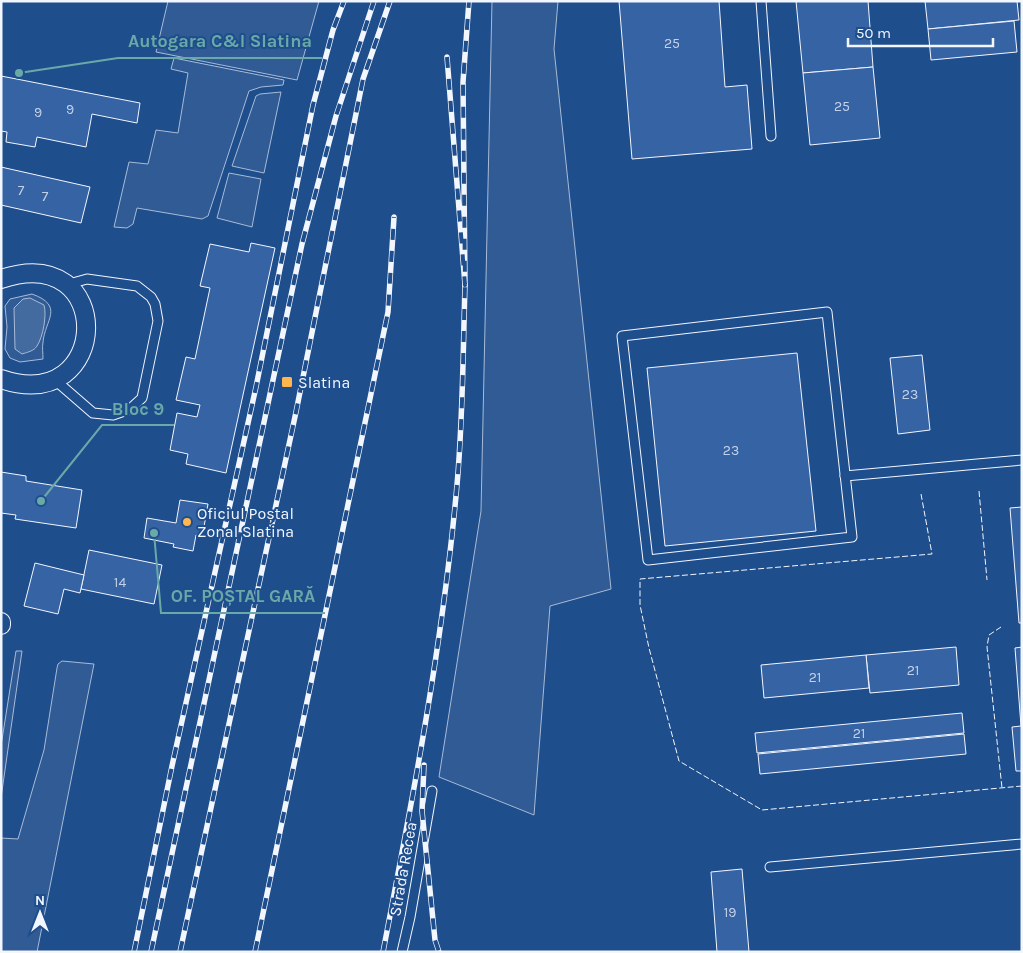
<svg xmlns="http://www.w3.org/2000/svg" width="1023" height="953" viewBox="0 0 1023 953" font-family="Karla,sans-serif">
<rect width="100%" height="100%" fill="#1f4e8c"/>
<!-- green -->
<g fill="#305b95" stroke="#a8bbd7">
<polygon points="168,1 319,1 297,80 156,52"/>
<polygon points="492,1 558,1 554,49 611,589 550,606 534,815 439,777 481,511"/>
<polygon points="174,58 284,80 283,85 261,87 249,91 208,216 202,219 137,208 133,224 127,228 114,227 129,162 148,164 156,130 178,133 188,73 171,69"/>
<polygon points="281,92 264,173 232,166 256,96 260,94"/>
<polygon points="229,173 261,179 252,227 217,218"/>
<path d="M 32,294 C 65,306 45,320 43,342 C 42,348 43,353 43,359 L 20,362 L 10,358 L 5,349 L 7,327 L 5,306 L 10,299 Z"/>
<polygon points="16,651 22,651 1,798 1,746"/>
<polygon points="62,661 94,664 37,952 1,952 1,838 18,839 44,750 57,668 58,664"/>
</g>
<!-- water -->
<path fill="#446ba0" stroke="#a8bbd7" d="M 30,298 L 44,305 C 47,315 43,337 37,346 C 34,351 28,352 22,354 L 15,349 L 14,308 L 23,299 Z"/>
<!-- building -->
<g fill="#3563a3" stroke="#f2f6ff">
<polygon points="619,1 719,1 725,87 747,85 752,149 632,159"/>
<polygon points="796,1 868,1 873,67 803,73"/>
<polygon points="925,1 1017,1 1019,20 928,29"/>
<polygon points="1014,21 1017,52 931,60 928,29"/>
<polygon points="873,67 880,138 810,145 803,73"/>
<polygon points="1,76 140,103 137,123 92,114 86,147 37,137 35,147 6,142 7,132 1,131"/>
<polygon points="1,167 90,187 81,223 1,205"/>
<polygon points="251,243 275,248 226,473 186,464 188,454 170,450 177,413 197,417 200,405 176,400 186,357 195,359 210,288 200,286 210,244 249,252"/>
<polygon points="797,353 816,531 665,546 647,368"/>
<polygon points="922,355 930,430 898,434 890,358"/>
<polygon points="1,472 26,476 26,481 82,490 76,528 15,519 16,515 1,513"/>
<polygon points="180,500 208,504 202,538 196,535 193,551 173,547 174,544 144,538 147,518 176,523"/>
<polygon points="1022,507 1022,623 1019,623 1010,508"/>
<polygon points="89,550 162,565 154,604 81,589"/>
<polygon points="35,563 84,575 80,593 64,589 58,614 24,606"/>
<polygon points="956,647 959,685 870,693 866,655"/>
<polygon points="1022,647 1022,771 1016,771 1012,727 1021,726 1015,648"/>
<polygon points="866,655 869,688 764,698 761,665"/>
<polygon points="962,713 964,733 757,753 755,733"/>
<polygon points="964,734 966,754 760,774 758,754"/>
<polygon points="742,869 749,952 717,952 711,872"/>
</g>
<g fill="none" stroke-linecap="round" stroke-linejoin="round">
<defs>
<g id="service">
<polyline points="761,1 771,136"/>
<polygon points="827,312 852,537 648,560 622,336"/>
<polyline points="55,380 93,413 113,415 130,409 142,398 158,321 155,304 151,297 137,286 87,279 69,284"/>
<polyline points="845,476 1022,460"/>
<polyline points="770,867 1022,844"/>
<polyline points="402,952 410,917 432,791"/>
</g>
<g id="minor">
<path d="M 1,279 C 117,240 112,417 1,379"/>
<polyline points="1,622 1,625"/>
</g>
</defs>
<!-- service casing -->
<use href="#service" stroke="#f2f6ff" stroke-width="11"/>
<!-- minor casing -->
<use href="#minor" stroke="#f2f6ff" stroke-width="20"/>
<!-- service -->
<use href="#service" stroke="#1f4e8c" stroke-width="9"/>
<!-- minor -->
<use href="#minor" stroke="#1f4e8c" stroke-width="18"/>
<defs>
<g id="rail">
<polyline points="447,57 465,285 463,82 469,1"/>
<polyline points="424,765 422,811 435,940 439,952"/>
<polyline points="134,952 172,766 256,387 313,105 333,30 344,1"/>
<polyline points="151,952 302,244 336,116 374,1"/>
<polyline points="180,952 296,412 363,79 390,1"/>
<polyline points="255,952 388,312 394,217"/>
<path d="M 383,952 C 413,797 443,642 457,485 C 463,419 463,351 465,285"/>
</g>
</defs>
<!-- rail casing -->
<use href="#rail" stroke="#f2f6ff" stroke-width="5.5"/>
<!-- rail -->
<use href="#rail" stroke="#1f4e8c" stroke-width="4" stroke-dasharray="11" stroke-linecap="butt"/>
<!-- fence -->
<g stroke="#f2f6ff" stroke-width="1" stroke-dasharray="6 2.5" stroke-linecap="butt">
<polyline points="979,491 987,580"/>
<polyline points="921,494 932,554 640,579 640,605 649,648 679,761 762,810 1022,786"/>
<polyline points="1001,627 989,635 987,647 1002,788"/>
</g>
</g>
<!-- markers -->
<g fill="#ffb74d" stroke="#1f4e8c" stroke-width="2">
<rect x="281" y="376" width="12" height="12" rx="2.5"/>
<circle cx="187" cy="522" r="5"/>
</g>
<g text-anchor="middle" dominant-baseline="central" stroke-width="4" stroke-linejoin="round" paint-order="stroke">
<!-- number labels -->
<g font-size="14" fill="#c3d1e8">
<text x="672" y="43">25</text>
<text x="842" y="106">25</text>
<text x="70" y="109">9</text>
<text x="38" y="112">9</text>
<text x="21" y="190">7</text>
<text x="45" y="196">7</text>
<text x="910" y="394">23</text>
<text x="731" y="450">23</text>
<text x="120" y="582">14</text>
<text x="913" y="670">21</text>
<text x="815" y="677">21</text>
<text x="859" y="733">21</text>
<text x="730" y="912">19</text>
</g>
<!-- poi labels -->
<g font-size="16" fill="#f2f6ff" stroke="#1f4e8c" text-anchor="start">
<text x="298" y="382">Slatina</text>
<text x="197" y="513">Oficiul Poștal<tspan x="197" dy="18">Zonal Slatina</tspan></text>
</g>
<!-- street labels -->
<g font-size="16" fill="#f2f6ff" stroke="#1f4e8c">
<text transform="translate(403 869) rotate(-80)">Strada Recea</text>
</g>
</g>
<!-- callouts -->
<path fill="none" stroke="#6aa9a8" stroke-width="2" d="M19 73L118 58H322M41 501L102 425H174M154 533L161 613H325"/>
<g fill="#6aa9a8" stroke="#1f4e8c" stroke-width="2">
<circle cx="19" cy="73" r="5"/>
<circle cx="41" cy="501" r="5"/>
<circle cx="154" cy="533" r="5"/>
</g>
<g font-size="18" text-anchor="middle" font-weight="bold" fill="#6aa9a8" stroke="#1f4e8c" stroke-width="4" stroke-linejoin="round" paint-order="stroke">
<text x="220" y="47">Autogara C&amp;I Slatina</text>
<text x="138" y="415">Bloc 9</text>
<text x="243" y="602">OF. POȘTAL GARĂ</text>
</g>
<!-- border -->
<rect width="1023" height="953" fill="none" stroke="#f2f6ff" stroke-width="5"/>
<!-- north arrow -->
<g transform="translate(40 913)" stroke="#1f4e8c" stroke-width="4" paint-order="stroke">
<path d="M0-4L9 19L0 12L-9 19Z" fill="#f2f6ff"/>
<text y="-8" font-size="14" font-weight="bold" text-anchor="middle" fill="#f2f6ff">N</text>
</g>
<!-- scale -->
<path d="M848 38v8h145v-8" fill="none" stroke="#f2f6ff" stroke-width="2.5"/>
<text x="856" y="38" font-size="15" fill="#f2f6ff" stroke="#1f4e8c" stroke-width="4" paint-order="stroke">50 m</text>
</svg>
